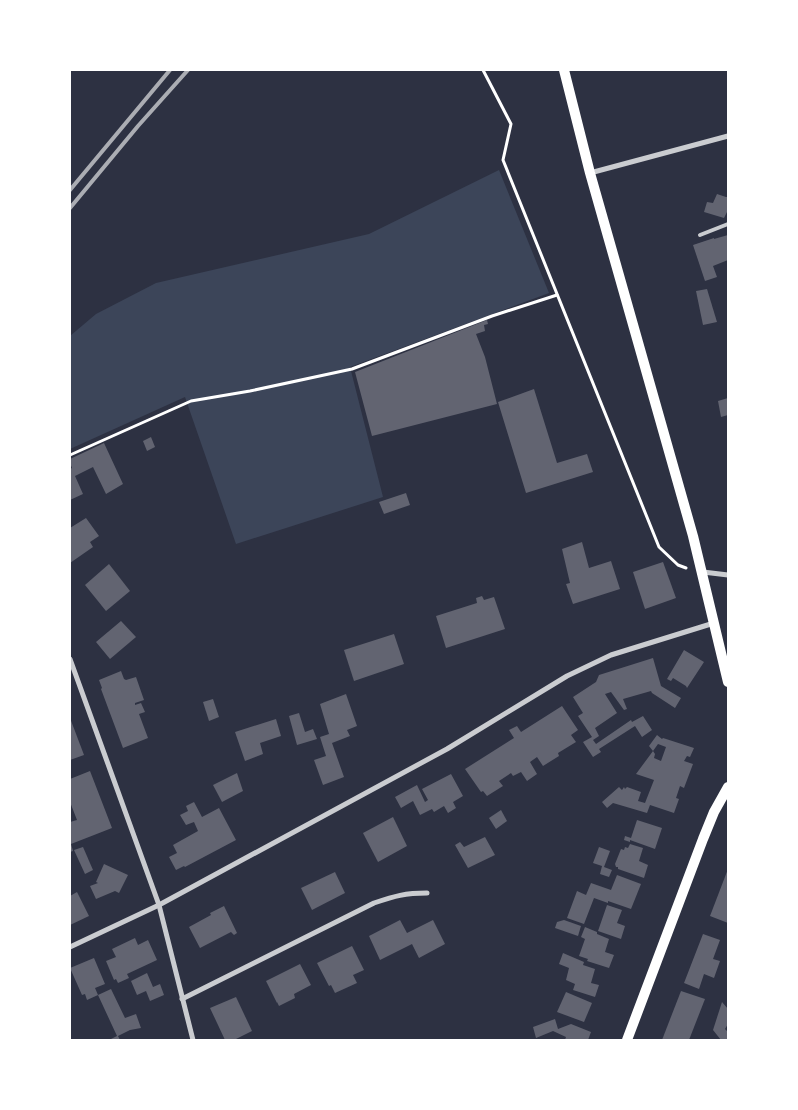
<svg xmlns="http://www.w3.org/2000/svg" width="798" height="1110" viewBox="0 0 798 1110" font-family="'Archivo Narrow',sans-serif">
<rect width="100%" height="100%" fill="#2d3142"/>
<!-- green -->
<polygon fill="#3c4559" points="499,170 549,293 350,367 383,497 236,544 185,397 70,449 70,336 96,314 156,283 369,234"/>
<!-- building -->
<g fill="#626471" fill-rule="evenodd">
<polygon points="717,194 726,197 728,197 728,210 724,218 704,212 707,202 713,203"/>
<polygon points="728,235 728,260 713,266 717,277 705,281 693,245 714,238 714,239"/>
<polygon points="707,289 717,322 703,325 696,291"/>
<polygon points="487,320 488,324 484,325 485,331 476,334 485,357 497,404 372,436 355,372"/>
<polygon points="534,389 557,463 587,454 593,472 526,493 498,402"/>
<polygon points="728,398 728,415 721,417 718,401"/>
<polygon points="151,437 155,447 147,451 143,441"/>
<polygon points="104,443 123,484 106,494 93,467 75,476 83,494 70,500 70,469 72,468 70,463 70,459"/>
<polygon points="406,493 410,505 384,514 379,502"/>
<polygon points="86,518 99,536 90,542 93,547 70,563 70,528"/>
<polygon points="582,542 589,568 611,561 620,589 573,604 566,584 570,583 562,549"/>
<polygon points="663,562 676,598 645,609 633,572"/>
<polygon points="109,564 130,591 106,611 85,585"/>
<polygon points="482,596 484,600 494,597 505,629 446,648 436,616 477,603 476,598"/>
<polygon points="121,621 136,637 110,659 96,642"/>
<polygon points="394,634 404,664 354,681 344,650"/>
<polygon points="684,650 704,662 687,688 686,686 673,678 671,681 667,679"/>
<polygon points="653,658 661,686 681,698 675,708 652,693 651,691 623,699 627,709 624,710 611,692 605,694 617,713 595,728 599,736 593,740 596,744 631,720 632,722 643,716 652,730 642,737 635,726 599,749 601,752 593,757 583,742 592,737 578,716 583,713 573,697 596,682 599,675"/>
<polygon points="121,671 124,679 126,680 136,677 144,700 135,703 135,705 141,703 145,712 139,714 148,738 123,748 101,689 102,688 99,680"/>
<polygon points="346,694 357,726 347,730 350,736 332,743 344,777 323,785 314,760 326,756 320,737 329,734 320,704"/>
<polygon points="213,699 219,717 209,721 203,702"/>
<polygon points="562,706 578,730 571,735 576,742 558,753 559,756 543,766 537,757 530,762 537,774 527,781 521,772 513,776 511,773 499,781 503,786 487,796 483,791 481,792 465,769 514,738 509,730 517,726 521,732"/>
<polygon points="299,713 305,732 313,729 317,739 297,745 289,716"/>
<polygon points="70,718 84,755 70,760"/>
<polygon points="276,719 281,736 260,743 263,754 245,761 235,732"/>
<path d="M 657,735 L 662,739 L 663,738 L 694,748 L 690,757 L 687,756 L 684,761 L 693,764 L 684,788 L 680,786 L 676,798 L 679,799 L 674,813 L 650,805 L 647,813 L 613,803 L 607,808 L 602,802 L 619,787 L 622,790 L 624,787 L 625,789 L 627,787 L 641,792 L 638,801 L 645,803 L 654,780 L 636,774 L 653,751 L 649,746 ZM 658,744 L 666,747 L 661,761 L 654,758 L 655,754 L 653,751 Z"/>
<polygon points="90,771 112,828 71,844 73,851 70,852 70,822 77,820 70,802 70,779"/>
<polygon points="237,773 243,791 222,802 213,785"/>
<polygon points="451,774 463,796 453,802 456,808 448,813 444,806 434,812 432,809 420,815 413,801 401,808 395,797 417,785 425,802 428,800 422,789"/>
<polygon points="194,802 202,817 219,808 236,840 185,867 184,866 176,870 169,857 177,853 173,845 198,831 194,822 186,825 180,815 188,811 186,806"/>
<polygon points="501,810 507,821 496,829 489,818"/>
<polygon points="393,817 407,846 378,862 363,833"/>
<polygon points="637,820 662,828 655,849 630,840 630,842 624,840 625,836 631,838"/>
<polygon points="485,837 495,855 468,868 455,845 460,842 464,847"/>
<polygon points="630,844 643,848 639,861 648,865 644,878 618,869 618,867 616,867 615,864 621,849 624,850 625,847 628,848"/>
<polygon points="83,847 93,870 85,874 74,850"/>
<polygon points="599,847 610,851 604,867 612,870 609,877 600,874 602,866 593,863"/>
<polygon points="104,864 128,875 119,893 115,891 96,899 90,886 98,883 96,882"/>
<polygon points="728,869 728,923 710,916"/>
<polygon points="335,872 345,893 312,910 301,888"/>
<polygon points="617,875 641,884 631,909 608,901 608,903 594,898 584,924 567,918 577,891 586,895 591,883 611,890"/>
<polygon points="77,892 89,916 70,925 70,896"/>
<polygon points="607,905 622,910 617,923 625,926 621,939 598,931"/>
<polygon points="224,906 237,933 234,935 231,932 200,948 189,927 211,915 210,913"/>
<polygon points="400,920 407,933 433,920 445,944 419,958 412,944 380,960 369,936"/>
<polygon points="564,920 581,926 578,936 555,928 557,922"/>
<polygon points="585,927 597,932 597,934 609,939 605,952 614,955 609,968 587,961 588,959 579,956 585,939 581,937"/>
<polygon points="703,934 720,940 713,959 720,961 714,978 704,974 699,989 684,983"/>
<polygon points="135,938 138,945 148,940 157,960 127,974 129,978 118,983 116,979 114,980 106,961 116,957 112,949"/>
<polygon points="352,946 364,970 353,975 357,983 335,993 331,985 329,986 317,963"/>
<polygon points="563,953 584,962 583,965 595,969 591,983 599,985 595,997 573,990 575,984 566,980 569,968 559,964"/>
<polygon points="94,958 105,984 95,988 98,995 87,1000 85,994 82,995 70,968"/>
<polygon points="300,964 311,985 294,994 295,998 279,1006 277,1002 277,1003 266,981"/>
<polygon points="147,973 153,987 160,984 164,995 150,1001 146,991 137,995 131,981"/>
<polygon points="111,989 125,1018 136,1014 141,1028 130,1030 118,1036 120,1040 109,1040 117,1036 98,995"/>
<polygon points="681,991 705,999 689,1040 662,1040"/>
<polygon points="566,992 592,1003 584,1022 557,1012"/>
<polygon points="236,997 252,1031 234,1040 225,1040 210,1008"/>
<polygon points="722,1002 728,1009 728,1024 725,1029 728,1032 728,1040 721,1040 713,1030"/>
<polygon points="555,1019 558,1029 571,1024 591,1032 588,1040 565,1040 566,1037 553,1031 536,1038 533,1027"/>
</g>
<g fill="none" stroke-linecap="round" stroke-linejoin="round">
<!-- path -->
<g stroke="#fff" stroke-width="3">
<polyline points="483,70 511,124 503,160 659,547 678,565 686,568"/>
<polyline points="70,455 191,401 250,391 352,369 492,316 557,295"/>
</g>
<!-- service -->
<polyline stroke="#caccd0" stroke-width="4" points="700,235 728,224"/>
<!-- minor -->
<g stroke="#caccd0" stroke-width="5">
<polyline points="590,173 728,136"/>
<polyline points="703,572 728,575"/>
<polyline points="70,659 159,905 193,1040"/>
<polyline points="70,947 159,905 447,749 567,676 611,655 714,623"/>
<path d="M 182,999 L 374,903 C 395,896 405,893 427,893"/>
</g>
<!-- secondary -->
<g stroke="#fff" stroke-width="10">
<polyline points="564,70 590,173 693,536 728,682"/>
<polyline points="627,1040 703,839 714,812 728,787"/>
</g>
<!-- rail -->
<g stroke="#abadb3" stroke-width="4">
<polyline points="70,190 170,70"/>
<polyline points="70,208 138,126 188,70"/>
</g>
</g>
<!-- border -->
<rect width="798" height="1110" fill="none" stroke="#ffffff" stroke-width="142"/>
</svg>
